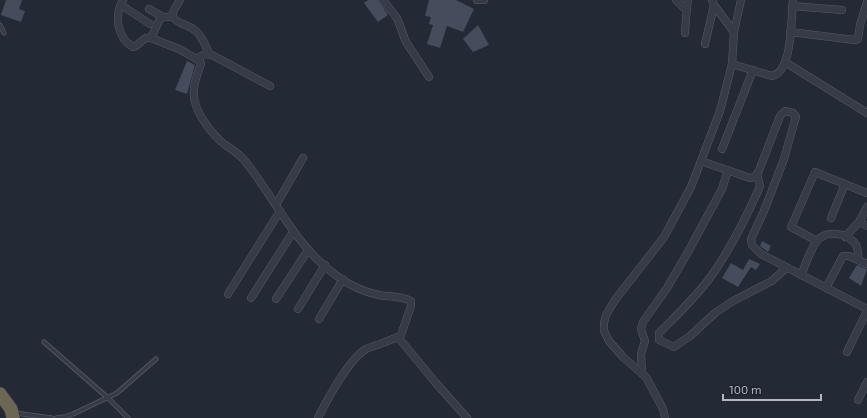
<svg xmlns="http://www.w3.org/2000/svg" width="867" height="418" viewBox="0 0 867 418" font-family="'Exo 2',sans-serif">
<rect width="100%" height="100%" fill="#242936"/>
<!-- building -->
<g fill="#454c5b">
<polygon points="6,0 22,0 19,9 25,11 21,22 1,15"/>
<polygon points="368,0 378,0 388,15 378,22 364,3"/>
<polygon points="429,0 456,0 474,9 463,32 447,26 440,48 427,44 433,25 429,24 431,17 425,16"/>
<polygon points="478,25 489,45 473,52 463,39"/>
<polygon points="187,61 195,65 187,94 175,90"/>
<polygon points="762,241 771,246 768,252 760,246"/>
<polygon points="749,259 760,264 756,270 751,267 738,287 722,278 731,263 743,270"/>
<polygon points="857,265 867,269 861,286 849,278"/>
</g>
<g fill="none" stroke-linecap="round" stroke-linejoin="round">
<defs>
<g id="lane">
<polyline points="0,25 4,33"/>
<polyline points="44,342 108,398 128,418"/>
<polyline points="15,413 52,418"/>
<polyline points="56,418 64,417 73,414 117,393 156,359"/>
</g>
<g id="street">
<path d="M 123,0 C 114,15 117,38 133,47 C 141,45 142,36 151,38 L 179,49 L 200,61 L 201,64 C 197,75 191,90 195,102 C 198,116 213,135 224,144 C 231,149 240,154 245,161 C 276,200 296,247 337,276 C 349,285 364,292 379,295 C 389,297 402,296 411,301 L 411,306 L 401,335 C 394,340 375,345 366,349 C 349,359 327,400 318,418"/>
<path d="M 180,0 C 178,4 171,12 173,17 C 176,23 187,25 192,28 C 201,34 205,44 209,54"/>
<polyline points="383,0 397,18 406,42 429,77"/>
<polyline points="477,0 484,0"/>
<polyline points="676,0 684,8 687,7 688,0"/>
<polyline points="712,0 714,5 734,32"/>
<path d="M 741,0 L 734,32 L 732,64 L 772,76 C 793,72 791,17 793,0"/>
<polyline points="121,5 150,24"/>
<polyline points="792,6 842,10"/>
<polyline points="149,9 163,17"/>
<polyline points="790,32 855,40 858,39 860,25 867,2"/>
<polyline points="685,33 687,5"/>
<polyline points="151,38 159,21 163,17 173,17"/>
<polyline points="705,44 714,5"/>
<polyline points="197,58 205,54 212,55 270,86"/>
<polyline points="785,62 867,113"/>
<polyline points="722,149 753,70"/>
<path d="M 701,161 L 750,178 C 756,177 758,173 760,168 L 780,116 L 785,111 L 793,113 L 796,117 L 795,120 L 784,159 L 764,211 L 751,239 L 752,245 L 761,254 L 867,309"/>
<path d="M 757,174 L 760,186 L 758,191 C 744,222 729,252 709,279 C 694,299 676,316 659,333 L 659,340 L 674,347 L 690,336 L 715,313 L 733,301 L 772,281 L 786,268"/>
<polyline points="276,205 303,158"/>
<polyline points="831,218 845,184"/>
<polyline points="859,222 867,226"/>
<polyline points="845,237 859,222 867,207"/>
<polyline points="817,241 791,227 815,172 867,193"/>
<path d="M 801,275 C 806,264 810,250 817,241 C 827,229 848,233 856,245 C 858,250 859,255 858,260"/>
<polyline points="826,288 843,256 849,256 867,264"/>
<polyline points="228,294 280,211"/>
<polyline points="251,298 293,232"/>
<polyline points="276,299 308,250"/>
<polyline points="298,309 325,265"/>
<polyline points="319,319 343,279"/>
<polyline points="398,337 435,382 467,418"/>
<polyline points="847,352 867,311"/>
<polyline points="642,372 641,354 645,341 641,329 643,322 667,288 688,252 722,189 728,170"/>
<polyline points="858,400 867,382"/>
<polyline points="665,418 663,409 646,377 623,357 609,341 604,331 604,323 606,315 615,300 664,237 691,187 720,111 732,64"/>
</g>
<polyline id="highway" points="0,394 11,409 13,418"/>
</defs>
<!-- lane casing -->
<use href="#lane" stroke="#555965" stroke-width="5"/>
<!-- street casing -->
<use href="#street" stroke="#555965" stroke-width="8"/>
<!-- highway casing -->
<use href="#highway" stroke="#424652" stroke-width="14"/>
<!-- lane -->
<use href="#lane" stroke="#373b47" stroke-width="3.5"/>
<!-- street -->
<use href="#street" stroke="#373b47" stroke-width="7"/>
<!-- highway -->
<use href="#highway" stroke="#6c6655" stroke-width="13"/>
</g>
<!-- scale -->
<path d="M723 394v6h98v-6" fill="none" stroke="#b2b6c3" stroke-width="2"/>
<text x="729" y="394" font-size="12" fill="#b2b6c3" stroke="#1c212c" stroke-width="3" paint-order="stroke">100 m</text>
</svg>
